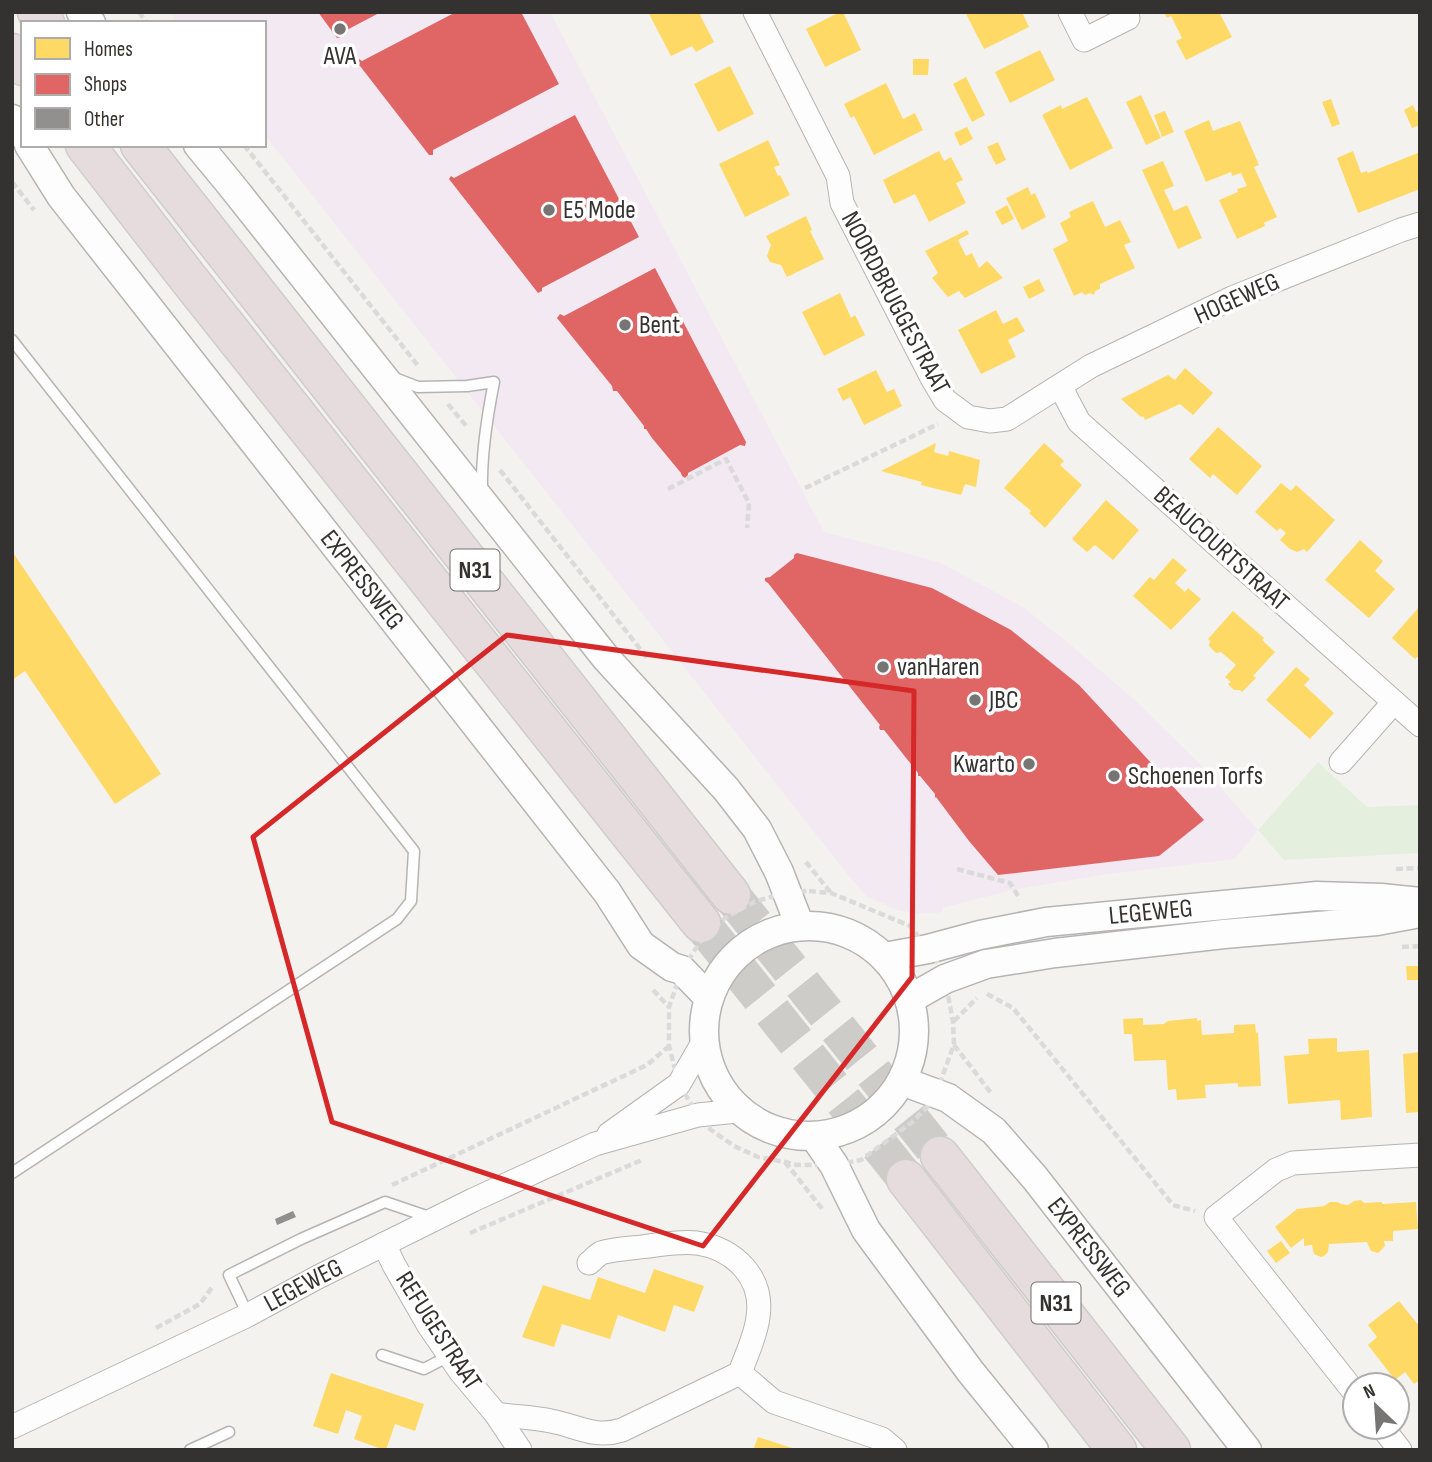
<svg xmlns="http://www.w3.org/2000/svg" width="1432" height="1462" viewBox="0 0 1432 1462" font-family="'Sofia Sans Condensed',sans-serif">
<rect width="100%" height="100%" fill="#f4f2ef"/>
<!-- commercial -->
<polygon fill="#f3e9f2" points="169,12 550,12 824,532 939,562 1023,607 1072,646 1136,701 1197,761 1258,830 1235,859 1101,875 1012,890 942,908 942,912 935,913 915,914 897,910 866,896 848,875 264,134 264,23 177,23"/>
<!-- green -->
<polygon fill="#e4efde" points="1318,762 1367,807 1420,805 1420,853 1284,860 1258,830"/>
<!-- homes -->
<g fill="#ffd966">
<polygon points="648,12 704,12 700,15 714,42 696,52 692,46 671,56"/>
<polygon points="840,12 843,12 861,50 825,67 806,29"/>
<polygon points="965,12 1022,12 1029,27 984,49"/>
<polygon points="1164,12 1219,12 1232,37 1186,60 1176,41 1182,38 1171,16 1167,18"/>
<polygon points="1040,50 1055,80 1010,103 995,72"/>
<polygon points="913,59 929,59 928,75 913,75"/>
<polygon points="730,66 754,114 718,132 694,84"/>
<polygon points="966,77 985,115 972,122 953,84"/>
<polygon points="886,83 903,119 915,113 923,130 874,155 854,116 851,118 844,104"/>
<polygon points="1141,95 1161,138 1146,145 1126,102"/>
<polygon points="1087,97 1113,148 1070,170 1042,115 1061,105 1062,109"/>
<polygon points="1331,99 1340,124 1332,127 1322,102"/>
<polygon points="1413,105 1416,112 1419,111 1420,114 1420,125 1412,128 1404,110"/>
<polygon points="1165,111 1174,132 1162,137 1154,115"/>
<polygon points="1209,120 1213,131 1240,121 1259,165 1254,167 1277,217 1264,223 1265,226 1237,239 1219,200 1238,192 1237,189 1247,186 1241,173 1232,176 1231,172 1206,182 1184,131"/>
<polygon points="967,127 973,139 960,146 954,133"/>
<polygon points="768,140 780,165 774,167 778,176 780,175 790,195 745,217 719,164"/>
<polygon points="998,142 1006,160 996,165 987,147"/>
<polygon points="939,151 944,161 951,157 963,180 956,183 966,203 929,222 915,194 894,204 883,180"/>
<polygon points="1353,151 1361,173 1367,171 1368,173 1420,152 1420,189 1358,213 1337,158"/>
<polygon points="1163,161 1174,186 1164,190 1174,211 1187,205 1202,238 1178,249 1142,170"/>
<polygon points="1028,187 1031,195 1035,193 1046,217 1022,230 1006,198"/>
<polygon points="1093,201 1105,227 1120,220 1131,242 1124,245 1135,268 1100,284 1100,289 1095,291 1094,295 1090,293 1085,295 1082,292 1074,296 1053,249 1068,241 1060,223 1071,217 1069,212"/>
<polygon points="1007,205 1014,219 1002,225 995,212"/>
<polygon points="806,216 812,230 810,231 824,259 787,277 781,265 770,262 767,256 771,245 766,236"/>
<polygon points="967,230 969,234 958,240 966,256 972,253 979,268 987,261 1003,278 965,298 959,291 948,297 932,278 938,273 925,251"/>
<polygon points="1039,279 1045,291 1029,299 1023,287"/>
<polygon points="840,293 851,318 855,315 865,335 824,356 802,312"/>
<polygon points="996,310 1003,324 1017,317 1025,331 1008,340 1016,357 981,374 958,330"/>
<polygon points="1185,368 1213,393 1193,415 1180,404 1145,420 1143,416 1141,417 1121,399 1168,375 1175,380"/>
<polygon points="876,370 887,392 894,389 902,406 864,425 850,397 843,401 837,389"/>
<polygon points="1218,427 1262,466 1237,495 1213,474 1210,478 1189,459"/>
<polygon points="936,443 934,452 948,456 949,451 980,460 976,487 965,484 961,495 921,485 922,482 881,471"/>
<polygon points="1044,443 1064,461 1060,465 1082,485 1045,528 1029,513 1031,511 1004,488"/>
<polygon points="1281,483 1291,491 1296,485 1335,520 1307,552 1304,549 1297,552 1290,549 1280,540 1286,533 1280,528 1277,531 1255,512"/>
<polygon points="1106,500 1139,530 1113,560 1095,545 1087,552 1072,539"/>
<polygon points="1360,540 1383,561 1375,571 1395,589 1369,618 1325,580"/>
<polygon points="12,551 161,774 115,804 25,671 12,680"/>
<polygon points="1173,558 1187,570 1175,583 1185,592 1188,588 1201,599 1171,630 1133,596 1150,577 1154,580"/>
<polygon points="1420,606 1420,659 1417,657 1415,659 1392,638"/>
<polygon points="1233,611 1264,638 1262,640 1275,652 1253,676 1256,678 1242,692 1240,690 1234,690 1228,684 1231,682 1225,677 1236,665 1221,652 1216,653 1209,646 1210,641 1208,639"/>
<polygon points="1296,667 1310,679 1304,685 1334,713 1310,739 1266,700"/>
<polygon points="1406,966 1420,966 1420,980 1407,980"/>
<polygon points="1143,1018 1143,1025 1164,1024 1168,1021 1197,1018 1197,1021 1201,1020 1202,1035 1234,1033 1234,1025 1255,1024 1256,1033 1258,1032 1261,1086 1238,1087 1238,1083 1205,1085 1206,1098 1177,1100 1176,1089 1168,1090 1166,1060 1134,1061 1132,1034 1124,1034 1123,1019"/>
<polygon points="1337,1038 1337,1052 1369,1050 1372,1117 1341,1120 1340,1100 1288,1104 1284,1056 1309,1054 1308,1039"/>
<polygon points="1420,1052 1420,1112 1406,1113 1403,1054"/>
<polygon points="1361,1200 1364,1203 1382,1202 1382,1204 1416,1202 1418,1229 1393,1231 1393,1241 1384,1241 1385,1246 1378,1253 1371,1251 1367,1242 1329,1244 1328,1252 1324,1256 1321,1257 1314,1254 1312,1245 1304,1246 1304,1238 1291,1248 1275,1227 1297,1209 1324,1206 1330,1202 1338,1202 1341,1204 1348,1205 1354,1201"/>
<polygon points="1281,1241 1290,1253 1276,1263 1267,1251"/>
<polygon points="654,1269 704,1286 694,1312 674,1305 665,1332 618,1315 610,1339 562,1324 554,1347 522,1337 543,1285 590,1300 598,1277 645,1293"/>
<polygon points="1399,1301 1420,1327 1420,1380 1414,1384 1405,1372 1395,1380 1368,1345 1377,1337 1368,1325"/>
<polygon points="331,1373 424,1404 415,1431 395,1424 386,1450 384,1450 354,1439 362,1416 346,1410 338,1434 313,1426"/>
<polygon points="758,1437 795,1449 795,1450 753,1450"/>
</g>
<!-- shops -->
<g fill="#e06666">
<polygon points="318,12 381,12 341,33 341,37 337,38"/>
<polygon points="456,12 521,12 559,84 433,150 433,155 429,155 360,66 357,65 357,62 359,59 362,61"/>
<polygon points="575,115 639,237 542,288 542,291 538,293 449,179 451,176 454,178"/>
<polygon points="655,268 746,442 745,446 740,445 688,473 688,475 685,478 682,476 681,473 652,438 646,429 644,429 644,426 617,391 613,391 612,386 557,318 560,314 564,316"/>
<polygon points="797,553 932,588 1011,630 1079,685 1204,820 1159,856 998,875 969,841 936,797 935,798 935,794 920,776 918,776 918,773 884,730 880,730 879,727 880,725 768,583 765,581 765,578 770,577 794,558 794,555"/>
</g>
<!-- building -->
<polygon fill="#91908e" points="293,1211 296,1217 277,1225 275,1219"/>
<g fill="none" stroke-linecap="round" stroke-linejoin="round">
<!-- trunk-tunnel -->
<g stroke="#ceccc9" stroke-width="38" stroke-dasharray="38 19" stroke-linecap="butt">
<polyline points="731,895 940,1156"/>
<polyline points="701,923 906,1179"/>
</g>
<defs>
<g id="service">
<polyline points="12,340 414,851 411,901 397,919 12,1173"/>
<path d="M 392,377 L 418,387 L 467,386 L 494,382 C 487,417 481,455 482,491"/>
<polyline points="248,1315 229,1275 301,1239 385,1202 432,1218"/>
<polyline points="382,1355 424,1369 449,1356"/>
<polyline points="190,1450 229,1432"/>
</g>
<g id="minor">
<polyline points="755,12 838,176 842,203 932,378 945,400 968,417 990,421 1007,419 1091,366 1232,298 1401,230 1420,224"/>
<polyline points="1070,12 1084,40 1128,18"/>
<polyline points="1060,386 1079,422 1420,725"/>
<polyline points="1341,762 1394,702"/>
<polyline points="609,1134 679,1084 705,1039"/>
<polyline points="384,1244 394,1265 429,1326 460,1371 496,1414 520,1450"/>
<polyline points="740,1373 774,1402 882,1439 895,1450"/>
<polyline points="1355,1393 1216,1217 1276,1170 1293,1163 1420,1155"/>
<path d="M 496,1414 C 514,1417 533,1417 551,1421 C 578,1426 594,1439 622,1430 L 740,1373 C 746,1355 756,1336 758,1317 C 764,1278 735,1249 697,1243 C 681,1241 665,1244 649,1246 C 636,1248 613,1249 601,1253 C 597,1255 593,1260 589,1263"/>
<path id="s1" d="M 12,1427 L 248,1315 L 318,1277 L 473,1200 L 595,1144 L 698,1115 L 737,1111"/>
<polyline points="1382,1427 1400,1450"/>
</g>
<g id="tertiary">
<polyline points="81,12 91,23"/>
<polyline points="12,119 23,135"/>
<path id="s2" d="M 29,145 L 61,196 L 607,892 L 641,945 L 672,967 L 682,970 L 709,998"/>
<polyline points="198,145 231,185 606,658 726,789 757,829 779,872 800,926"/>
<circle cx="809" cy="1031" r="105"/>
<path id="s3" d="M 885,957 L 928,949 L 980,935 L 1046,922 L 1317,896 L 1381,898 L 1420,902"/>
<polyline points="910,999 945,979 986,964 1055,953 1224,934 1377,921 1420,913"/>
<path id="s4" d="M 902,1081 L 948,1098 L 994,1131 L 1035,1178 L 1247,1450"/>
<polyline points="814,1136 834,1165 866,1230 970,1371 1034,1450"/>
</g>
<g id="trunk">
<polyline points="37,12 45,23"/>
<polyline points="12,53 23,66"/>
<polyline points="85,145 188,278 701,923"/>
<polyline points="140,145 731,895"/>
<polyline points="940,1156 1171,1450"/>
<polyline points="906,1179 1117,1450"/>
</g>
</defs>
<!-- service casing -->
<use href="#service" stroke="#b6b4b2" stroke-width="13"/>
<!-- minor casing -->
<use href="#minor" stroke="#b6b4b2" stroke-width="25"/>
<!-- tertiary casing -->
<use href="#tertiary" stroke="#b6b4b2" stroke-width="31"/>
<!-- trunk casing -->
<use href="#trunk" stroke="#cecdcc" stroke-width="41"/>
<!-- path -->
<g stroke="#dadada" stroke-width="4.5" stroke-dasharray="7 3.5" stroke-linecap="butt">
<polyline points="139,12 147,23"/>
<polyline points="244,145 419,367"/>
<polyline points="12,182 34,210"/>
<polyline points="448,404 467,427"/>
<polyline points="500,470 648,659"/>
<polyline points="805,488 938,424"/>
<polyline points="668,489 726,459 749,503 747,528"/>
<polyline points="806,862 831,893"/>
<polyline points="957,869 1010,883 1020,899"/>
<polyline points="1396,869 1420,868"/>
<polygon points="809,891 831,893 910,926 936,960 945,979 953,1022 954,1044 936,1094 928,1106 911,1123 861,1160 834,1165 797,1165 785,1162 758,1157 734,1146 711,1130 698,1115 679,1084 669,1046 669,1007 682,970 700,942 725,918 754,902 787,892"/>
<polyline points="1402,947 1420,946"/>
<polyline points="653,990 669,1007"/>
<polyline points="987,994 1013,1008 1173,1205 1195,1211"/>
<polyline points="954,1021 977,998"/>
<polyline points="954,1045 991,1093"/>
<polyline points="785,1162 823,1210"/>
<polyline points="392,1185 647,1065 669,1046"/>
<polyline points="470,1233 642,1160"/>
<polyline points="156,1328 200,1304 213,1286"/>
</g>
<!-- service -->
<use href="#service" stroke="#fdfdfd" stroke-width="10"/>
<!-- minor -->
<use href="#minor" stroke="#fdfdfd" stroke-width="23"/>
<!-- tertiary -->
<use href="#tertiary" stroke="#fdfdfd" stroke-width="28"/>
<!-- trunk -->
<use href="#trunk" stroke="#e6dcde" stroke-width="38"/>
</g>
<!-- marked area -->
<path fill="none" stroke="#d62828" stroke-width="5" stroke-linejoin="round" d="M 507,635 L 914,691 L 912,977 L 703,1246 L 332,1122 L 253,837 Z"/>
<!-- markers -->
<g fill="#777573" stroke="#fff" stroke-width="2.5">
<circle cx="340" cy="29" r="7"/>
<circle cx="549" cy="210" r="7"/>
<circle cx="625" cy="325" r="7"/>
<circle cx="883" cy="667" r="7"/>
<circle cx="975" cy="700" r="7"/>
<circle cx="1029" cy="764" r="7"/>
<circle cx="1114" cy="776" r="7"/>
</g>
<g text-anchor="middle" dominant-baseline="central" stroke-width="7" stroke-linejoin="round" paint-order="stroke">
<!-- shield labels -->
<g fill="#fff" stroke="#71706e" stroke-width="2">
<rect x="450.5" y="549.5" width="49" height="41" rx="5"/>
<rect x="1031.5" y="1282.5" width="49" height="41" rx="5"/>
</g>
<g font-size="24" font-weight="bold" fill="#343230">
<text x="475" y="570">N31</text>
<text x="1056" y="1303">N31</text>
</g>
<!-- poi labels -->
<g font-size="26" fill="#343230" stroke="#fff" text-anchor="start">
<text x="340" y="56" text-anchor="middle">AVA</text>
<text x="563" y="210">E5 Mode</text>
<text x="639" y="325">Bent</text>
<text x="897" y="667">vanHaren</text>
<text x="989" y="700">JBC</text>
<text x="1015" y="764" text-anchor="end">Kwarto</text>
<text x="1128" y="776">Schoenen Torfs</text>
</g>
<!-- street labels -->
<g font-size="26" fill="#343230" stroke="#fff">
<text transform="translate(1237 299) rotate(-24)">HOGEWEG</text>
<text transform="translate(895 303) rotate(62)">NOORDBRUGGESTRAAT</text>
<text transform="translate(1221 549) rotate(42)">BEAUCOURTSTRAAT</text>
<text stroke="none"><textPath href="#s2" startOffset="548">EXPRESSWEG</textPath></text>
<text stroke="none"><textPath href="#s3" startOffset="270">LEGEWEG</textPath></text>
<text stroke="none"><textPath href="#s4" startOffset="256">EXPRESSWEG</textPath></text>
<text stroke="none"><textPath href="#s1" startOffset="324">LEGEWEG</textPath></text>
<text transform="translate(438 1331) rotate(57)">REFUGESTRAAT</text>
</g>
</g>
<!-- border -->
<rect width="1432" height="1462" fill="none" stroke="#343230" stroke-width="28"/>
<!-- legend -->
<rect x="21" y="21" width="245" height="126" fill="#ffffff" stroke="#aeadac" stroke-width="2"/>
<rect x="35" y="38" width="35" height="21" fill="#ffd966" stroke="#aeadac" stroke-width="2"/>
<text x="84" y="56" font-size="21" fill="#343230">Homes</text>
<rect x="35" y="74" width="35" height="21" fill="#e06666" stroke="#aeadac" stroke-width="2"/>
<text x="84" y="91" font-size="21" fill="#343230">Shops</text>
<rect x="35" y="108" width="35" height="21" fill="#91908e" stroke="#aeadac" stroke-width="2"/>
<text x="84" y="126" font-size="21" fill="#343230">Other</text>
<!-- north arrow -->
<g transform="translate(1376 1406) rotate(335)"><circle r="33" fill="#ffffff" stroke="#aeadac" stroke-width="2"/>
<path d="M0-5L12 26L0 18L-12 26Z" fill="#777573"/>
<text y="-10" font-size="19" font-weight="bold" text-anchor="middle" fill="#343230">N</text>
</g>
</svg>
